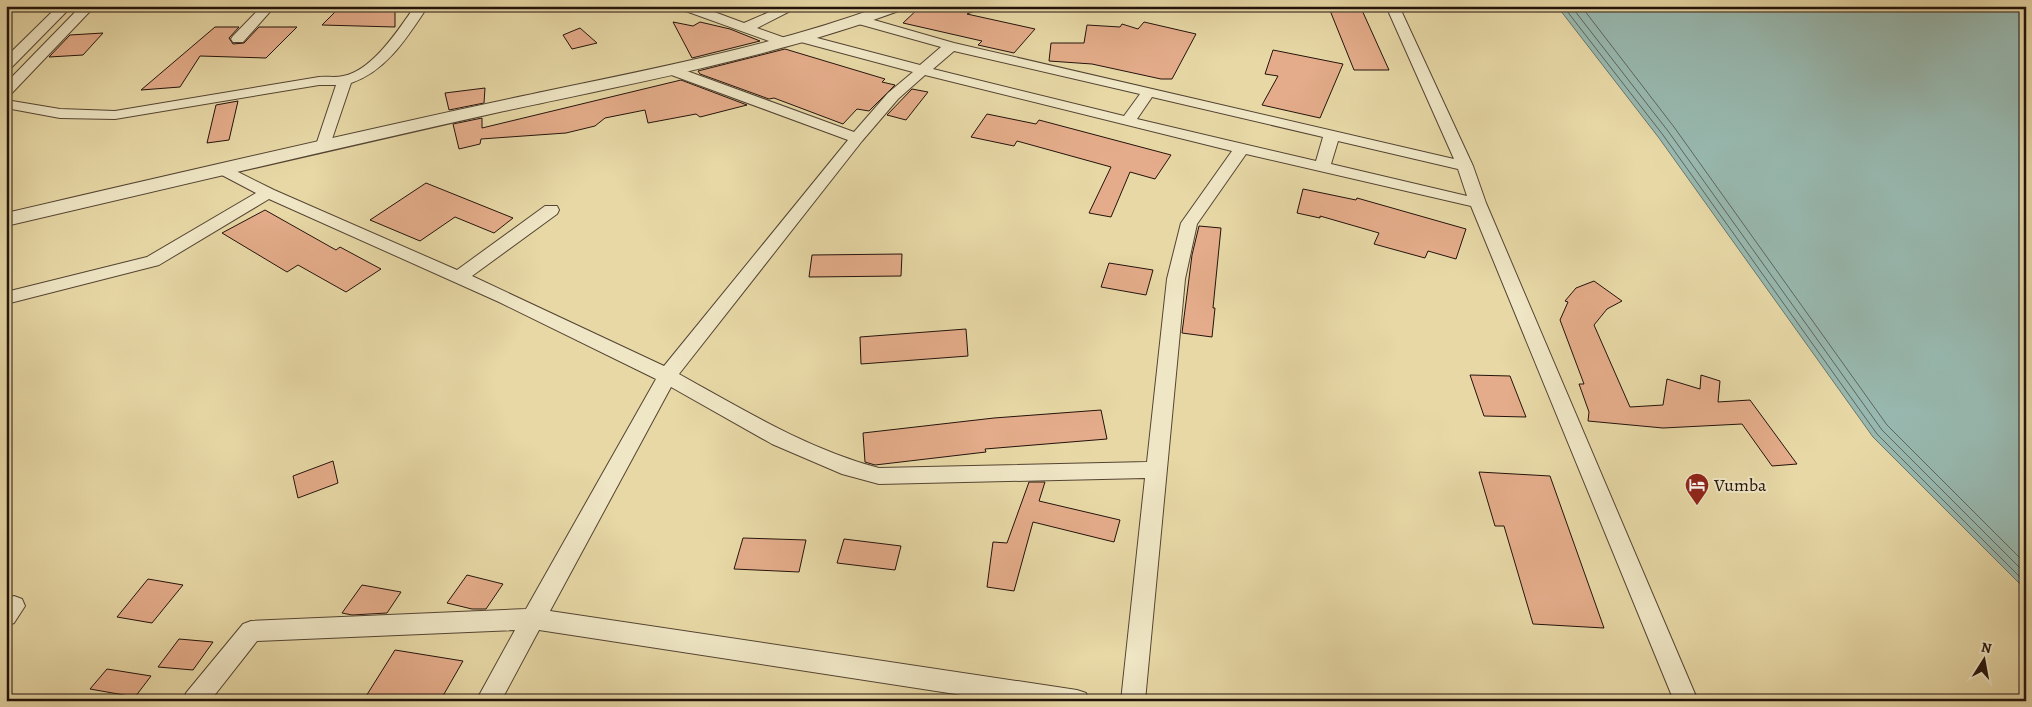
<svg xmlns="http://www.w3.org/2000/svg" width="2032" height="707" viewBox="0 0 2032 707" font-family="Alegreya,serif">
<rect width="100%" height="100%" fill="#e7d8a6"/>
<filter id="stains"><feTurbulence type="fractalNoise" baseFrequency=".004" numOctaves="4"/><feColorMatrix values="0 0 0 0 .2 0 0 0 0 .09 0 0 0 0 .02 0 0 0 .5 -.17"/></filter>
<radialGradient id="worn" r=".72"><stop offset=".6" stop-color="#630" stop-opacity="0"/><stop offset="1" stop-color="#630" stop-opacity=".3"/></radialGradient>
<!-- water -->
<polygon fill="#98b8af" stroke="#69766d" points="1557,6 2026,6 2026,590 1873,437 1659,138"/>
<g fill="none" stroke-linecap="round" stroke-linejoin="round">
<!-- shore -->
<g stroke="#5e665d" stroke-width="1">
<polyline points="1563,6 1663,135 1877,434 2026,583"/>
<polyline points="1571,6 1668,131 1882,430 2026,574"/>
<polyline points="1581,6 1674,127 1887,425 2026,564"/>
</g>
</g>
<!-- building -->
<g fill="#e4ac8a" stroke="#23130b">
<polygon points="921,6 981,6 982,8 967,14 1035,29 1014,53 978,45 982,41 903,23"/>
<polygon points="339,8 395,10 395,27 322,25"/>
<polygon points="1329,8 1361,8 1389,70 1354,70"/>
<polygon points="673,22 693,26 700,22 730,29 760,41 692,58"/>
<polygon points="1144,22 1196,34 1172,79 1161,79 1092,64 1049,61 1051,43 1084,43 1087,25 1120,27 1122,24 1138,29"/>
<polygon points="215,27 239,27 229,38 233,44 244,43 259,27 297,27 266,58 200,56 180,87 141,90"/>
<polygon points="580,28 597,43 572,49 563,35"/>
<polygon points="103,33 83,55 49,57 70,35"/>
<polygon points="785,49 885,79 882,82 895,85 869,111 857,109 843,124 774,98 769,99 700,74 698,71"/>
<polygon points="1273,50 1343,64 1320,118 1262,105 1278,76 1265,74"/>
<polygon points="681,80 747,105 700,117 696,114 648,123 645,110 605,118 595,126 566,133 481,139 480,144 459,149 453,124 482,118 482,128"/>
<polygon points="485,88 484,103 449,110 445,93"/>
<polygon points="912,89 928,92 906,120 887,115"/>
<polygon points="238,101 229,140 207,143 216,105"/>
<polygon points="987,114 1036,124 1039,120 1171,155 1155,179 1130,172 1111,217 1089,213 1111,167 1017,141 1014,146 971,137"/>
<polygon points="426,183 513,218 494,233 455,217 420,241 370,220"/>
<polygon points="1303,189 1356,200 1357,198 1466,229 1456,259 1428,251 1425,258 1374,244 1379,233 1320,216 1320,218 1297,213"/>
<polygon points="265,210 336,250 340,247 381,269 346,292 298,265 287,272 222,233"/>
<polygon points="1199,226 1221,228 1213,308 1215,308 1212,337 1182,333 1192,255"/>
<polygon points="902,254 901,276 809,277 812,255"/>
<polygon points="1109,263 1153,270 1146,295 1101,287"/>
<polygon points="1594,281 1622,301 1607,309 1594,325 1630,407 1663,405 1667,379 1700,389 1701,375 1720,381 1718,402 1750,400 1797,464 1772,466 1742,424 1663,428 1588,421 1589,412 1579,384 1584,384 1560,320 1568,302 1565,301 1576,288"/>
<polygon points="966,329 968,356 861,364 860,337"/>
<polygon points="1470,375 1510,376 1526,417 1484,416"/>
<polygon points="1101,410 1107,439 985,449 986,452 875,465 865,462 863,433 994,418"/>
<polygon points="333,461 338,483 298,498 293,476"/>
<polygon points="1479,472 1550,476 1604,628 1533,624 1504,526 1495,526"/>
<polygon points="1029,482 1045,482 1039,501 1120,520 1114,542 1033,522 1014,591 987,587 993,542 1007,543"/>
<polygon points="743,538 806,540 799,572 734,569"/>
<polygon points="844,539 901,546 895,570 837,563"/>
<polygon points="467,575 503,584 486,609 472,609 447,603"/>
<polygon points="148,579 183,585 152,623 117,617"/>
<polygon points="362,585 401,592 387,613 352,615 342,613"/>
<polygon points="179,639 213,642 193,670 158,667"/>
<polygon points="395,650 463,661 440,701 363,701"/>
<polygon points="107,669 151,676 135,697 90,689"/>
</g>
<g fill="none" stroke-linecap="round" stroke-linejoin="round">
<defs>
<g id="minor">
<polygon points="58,6 72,6 11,68 6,69 6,57"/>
<polygon points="81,6 95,6 11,94 6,95 6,83"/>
<polygon points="262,6 275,6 243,42 233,42 231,39 233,36"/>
<path d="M 415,6 L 428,6 C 408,36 387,71 351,83 L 329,148 L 319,148 L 316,145 L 336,85 L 319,85 L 115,119 L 60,118 L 6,108 L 6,100 L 60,109 L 115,111 L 319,77 C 327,76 335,78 343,76 C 372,71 399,29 415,6 Z"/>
<polygon points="679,6 698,6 744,23 783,6 800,6 757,28 788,39 790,42 783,46 680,9"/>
<path d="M 1386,6 L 1399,6 L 1473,166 L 1486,203 L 1698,701 L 1674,701 L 1471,206 L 1246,154 L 1197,224 L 1185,279 L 1145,701 L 1121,701 L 1145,478 L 879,484 L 842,474 L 772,444 L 671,387 L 550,611 L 1077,690 L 1086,693 L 1089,701 L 1001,701 L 539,630 L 501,701 L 476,701 L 515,630 L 257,641 L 210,701 L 183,701 L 186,693 L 243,624 L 251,621 L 526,609 L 656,379 L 499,302 L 269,199 L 159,265 L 6,304 L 6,292 L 147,257 L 256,193 L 218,173 L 216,170 L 218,167 L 224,165 L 274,190 L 457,270 L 545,206 L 557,206 L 559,210 L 557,214 L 472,276 L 664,366 L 848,140 L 666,73 L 664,70 L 666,67 L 676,67 L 854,132 L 888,93 L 913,72 L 797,41 L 795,38 L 797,35 L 802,34 L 920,65 L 941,47 L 855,23 L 853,20 L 860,16 L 954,43 L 1454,159 ZM 954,51 L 1140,94 L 1124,116 L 933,69 ZM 925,75 L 1232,151 L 1181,223 L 1167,279 L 1147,462 L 879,468 C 807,449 744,410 679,374 L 862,141 L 898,99 ZM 1152,97 L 1323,137 L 1316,161 L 1137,119 ZM 1338,141 L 1458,169 L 1467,196 L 1331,164 Z"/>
<polygon points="14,596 22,599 25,606 14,623 6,626 6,599"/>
</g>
<path id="tertiary" d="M 882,6 L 906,6 L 904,9 C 775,57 638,82 504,111 C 337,148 172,187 6,226 L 6,213 C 174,174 341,135 509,99 C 634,72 762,50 882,6 Z"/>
</defs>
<!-- minor casing -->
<use href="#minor" stroke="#544432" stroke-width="2"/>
<!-- tertiary casing -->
<use href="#tertiary" stroke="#544432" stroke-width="2"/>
<!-- minor -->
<use href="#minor" fill="#efe6c5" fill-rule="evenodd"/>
<!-- tertiary -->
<use href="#tertiary" fill="#efe6c5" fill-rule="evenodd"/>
</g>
<!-- icons -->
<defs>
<symbol id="hotel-pin" viewBox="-11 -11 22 30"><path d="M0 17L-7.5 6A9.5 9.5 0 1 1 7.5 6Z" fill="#8f2418" stroke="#efe6c5"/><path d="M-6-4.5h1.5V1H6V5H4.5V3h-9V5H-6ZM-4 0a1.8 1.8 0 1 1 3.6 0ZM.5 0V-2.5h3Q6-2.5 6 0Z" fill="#fff"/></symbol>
</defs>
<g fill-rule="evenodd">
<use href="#hotel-pin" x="1683" y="471" width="28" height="38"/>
</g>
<g text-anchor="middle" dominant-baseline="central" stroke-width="4" stroke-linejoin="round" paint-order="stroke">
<!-- poi labels -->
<g font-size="18" fill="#23130b" stroke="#efe6c5" text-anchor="start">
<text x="1714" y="485">Vumba</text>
</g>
</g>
<!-- margin -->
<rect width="2032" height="707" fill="none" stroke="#e7d8a6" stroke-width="25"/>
<rect x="8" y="8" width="2017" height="692" fill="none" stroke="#23130b" stroke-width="2.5"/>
<rect x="12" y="12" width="2007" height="682" fill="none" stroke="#23130b"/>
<!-- north arrow -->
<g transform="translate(1984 660) rotate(11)" stroke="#efe6c5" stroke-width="4" paint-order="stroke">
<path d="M0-4L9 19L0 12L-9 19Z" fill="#23130b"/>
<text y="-8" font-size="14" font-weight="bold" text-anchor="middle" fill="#23130b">N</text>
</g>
<rect width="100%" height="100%" filter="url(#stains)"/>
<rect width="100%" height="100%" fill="url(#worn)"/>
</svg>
